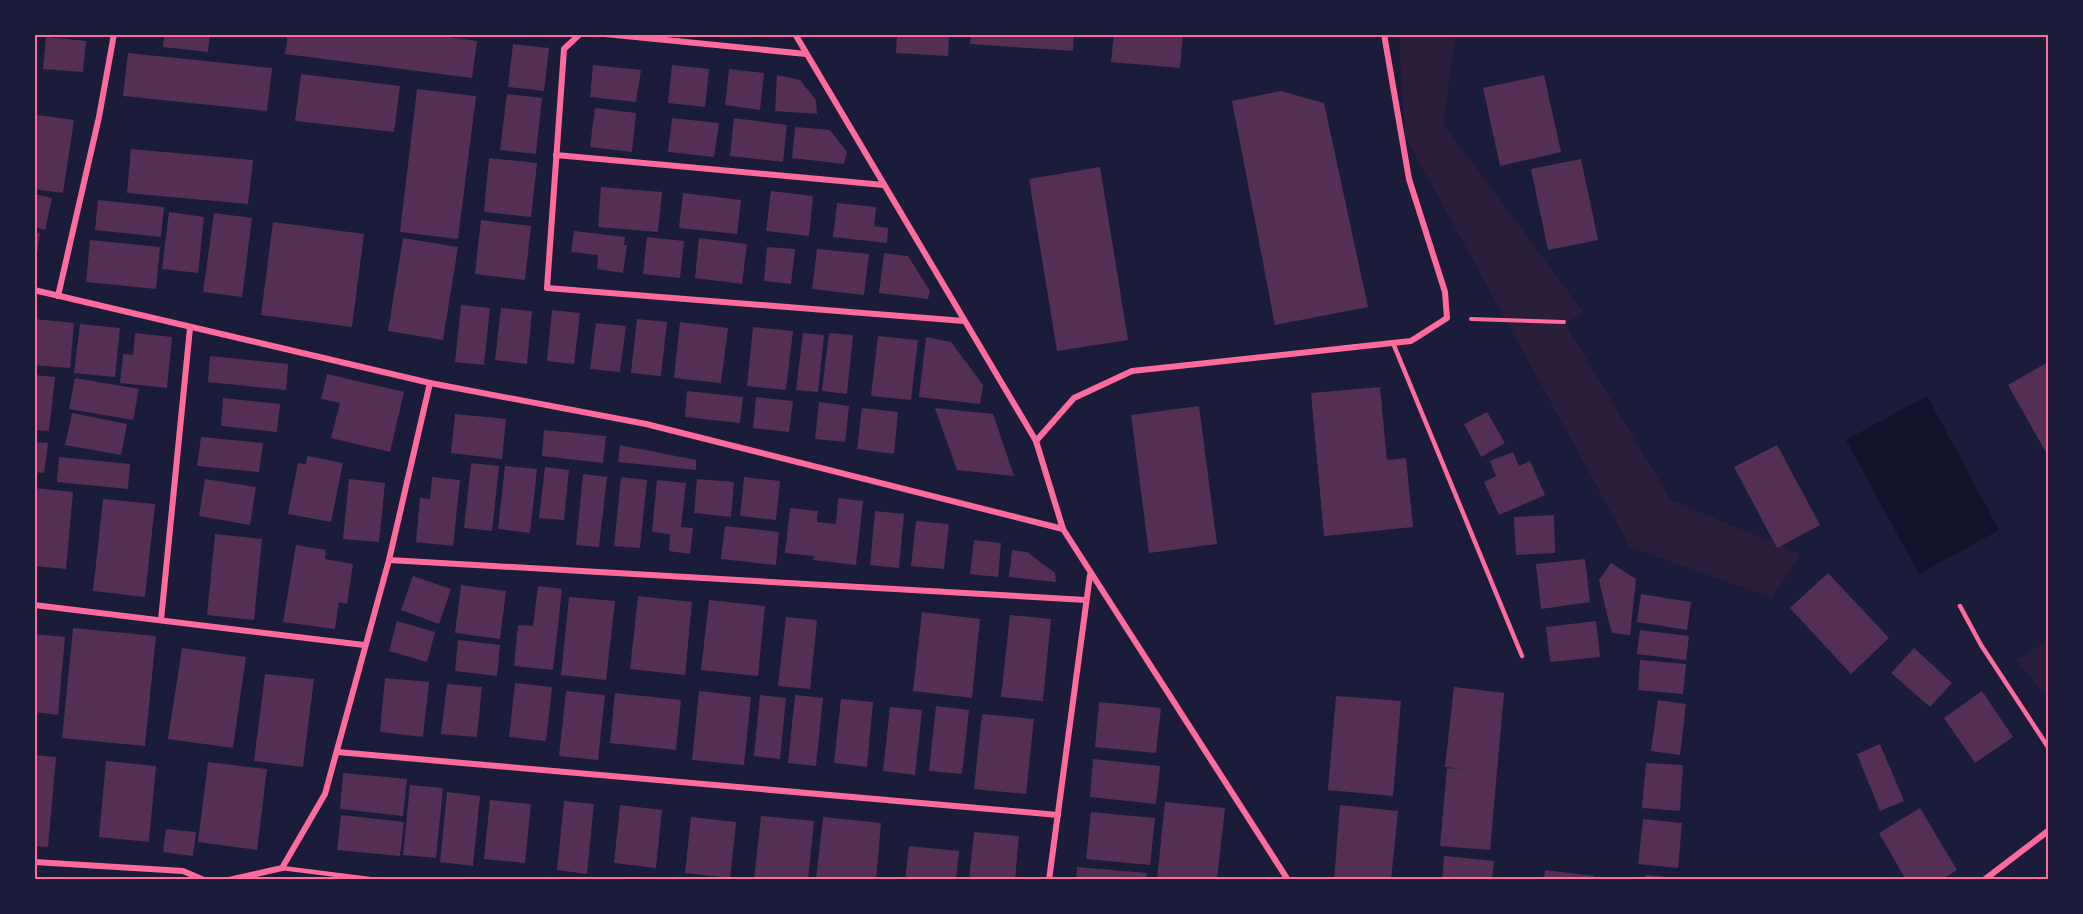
<svg xmlns="http://www.w3.org/2000/svg" width="2083" height="914" viewBox="0 0 2083 914" font-family="Signika,sans-serif">
<rect width="100%" height="100%" fill="#1b1b3a"/>
<!-- green -->
<g fill="#2a1e3b">
<polygon points="1399,35 1456,35 1443,123 1584,313 1565,323 1671,500 1801,554 1772,598 1630,547 1405,136"/>
<polygon points="2048,640 2048,699 2017,660"/>
</g>
<!-- water -->
<polygon fill="#12122b" points="1927,396 1999,530 1919,574 1846,440"/>
<!-- building -->
<g fill="#542f53">
<polygon points="164,34 210,34 208,52 163,47"/>
<polygon points="288,34 428,34 477,41 472,78 285,54"/>
<polygon points="897,34 949,34 948,56 896,53"/>
<polygon points="971,34 1074,34 1073,51 970,44"/>
<polygon points="1114,34 1183,34 1180,68 1111,62"/>
<polygon points="46,37 86,41 83,72 43,69"/>
<polygon points="513,44 549,48 544,91 508,87"/>
<polygon points="128,53 272,68 267,111 123,96"/>
<polygon points="593,65 641,70 636,102 590,97"/>
<polygon points="672,65 709,69 705,107 668,103"/>
<polygon points="729,69 764,73 760,110 725,105"/>
<polygon points="301,74 400,86 394,132 295,121"/>
<polygon points="777,75 800,80 816,100 817,114 775,111"/>
<polygon points="1544,75 1561,152 1500,166 1483,88"/>
<polygon points="417,89 476,96 458,239 400,232"/>
<polygon points="1281,91 1324,103 1368,307 1275,325 1232,101"/>
<polygon points="507,94 542,98 536,154 500,150"/>
<polygon points="595,108 636,113 632,152 590,147"/>
<polygon points="37,115 74,120 63,193 34,189"/>
<polygon points="672,118 719,123 714,157 668,152"/>
<polygon points="734,118 787,125 783,162 730,156"/>
<polygon points="795,127 830,130 847,152 844,164 792,158"/>
<polygon points="131,149 253,160 248,204 127,193"/>
<polygon points="489,158 537,163 531,217 484,212"/>
<polygon points="1581,159 1598,240 1548,250 1531,169"/>
<polygon points="1100,167 1128,340 1057,351 1029,179"/>
<polygon points="601,187 662,192 658,232 598,227"/>
<polygon points="771,191 813,196 809,236 766,231"/>
<polygon points="683,193 741,200 737,234 679,228"/>
<polygon points="34,194 52,198 45,230 34,227"/>
<polygon points="98,200 164,207 161,237 95,230"/>
<polygon points="837,203 876,207 874,226 888,228 887,243 833,237"/>
<polygon points="169,212 204,217 198,273 162,269"/>
<polygon points="214,213 252,218 242,297 203,292"/>
<polygon points="481,220 531,226 525,280 475,274"/>
<polygon points="273,222 364,234 352,327 261,315"/>
<polygon points="574,231 625,237 624,245 627,245 623,273 597,269 598,255 571,252"/>
<polygon points="34,232 40,233 36,261 34,261"/>
<polygon points="647,237 684,241 680,278 643,274"/>
<polygon points="403,238 458,247 443,340 388,331"/>
<polygon points="699,238 747,244 742,284 695,278"/>
<polygon points="90,240 160,247 156,289 86,282"/>
<polygon points="767,247 795,249 791,284 764,281"/>
<polygon points="817,249 869,254 864,295 812,289"/>
<polygon points="884,253 908,256 930,291 928,299 879,293"/>
<polygon points="461,305 490,308 484,365 455,362"/>
<polygon points="501,308 532,311 527,364 495,360"/>
<polygon points="552,310 580,313 574,364 547,361"/>
<polygon points="34,319 74,323 70,368 34,365"/>
<polygon points="637,319 667,322 661,376 631,373"/>
<polygon points="680,322 728,328 721,383 674,378"/>
<polygon points="596,323 626,326 620,372 590,369"/>
<polygon points="80,324 120,328 115,377 74,373"/>
<polygon points="753,327 793,331 786,390 747,386"/>
<polygon points="135,333 172,337 167,388 120,383 123,354 133,355"/>
<polygon points="803,333 824,335 818,392 796,390"/>
<polygon points="829,333 853,335 847,394 822,391"/>
<polygon points="878,336 918,340 911,400 871,396"/>
<polygon points="926,337 951,342 983,385 980,404 919,397"/>
<polygon points="210,356 288,364 286,390 208,382"/>
<polygon points="2048,362 2048,456 2008,385"/>
<polygon points="327,374 404,392 390,452 331,438 340,403 321,399"/>
<polygon points="34,375 55,377 49,431 34,430"/>
<polygon points="75,378 139,389 133,420 69,409"/>
<polygon points="1380,387 1387,460 1406,458 1413,527 1324,536 1311,393"/>
<polygon points="687,391 743,397 740,423 685,417"/>
<polygon points="756,397 793,401 789,432 753,428"/>
<polygon points="223,398 280,404 277,432 221,426"/>
<polygon points="819,402 849,406 845,442 815,439"/>
<polygon points="1199,406 1217,544 1149,553 1131,415"/>
<polygon points="862,408 898,412 894,454 857,449"/>
<polygon points="935,408 993,414 1014,476 957,470"/>
<polygon points="1487,412 1505,443 1481,457 1464,424"/>
<polygon points="72,413 127,424 121,455 65,445"/>
<polygon points="455,414 506,419 502,459 451,453"/>
<polygon points="544,430 606,436 603,463 542,456"/>
<polygon points="201,437 263,443 259,472 197,466"/>
<polygon points="34,442 48,443 44,473 34,472"/>
<polygon points="620,445 696,460 696,470 618,462"/>
<polygon points="1777,445 1820,525 1777,548 1734,467"/>
<polygon points="1513,452 1519,466 1530,461 1545,495 1499,515 1484,482 1496,476 1490,461"/>
<polygon points="307,456 343,463 331,522 288,514 298,463 306,464"/>
<polygon points="59,457 130,464 128,489 57,482"/>
<polygon points="471,463 499,466 492,531 464,528"/>
<polygon points="505,466 537,469 530,533 498,529"/>
<polygon points="545,467 569,470 564,520 539,518"/>
<polygon points="583,474 607,477 599,547 576,545"/>
<polygon points="432,477 460,480 453,546 416,542 420,498 430,499"/>
<polygon points="621,477 647,480 640,548 614,546"/>
<polygon points="744,477 780,481 776,520 740,516"/>
<polygon points="205,479 256,487 250,525 199,516"/>
<polygon points="349,479 385,483 379,542 343,539"/>
<polygon points="697,479 734,482 731,517 694,513"/>
<polygon points="657,480 686,483 681,527 693,528 690,554 669,551 670,534 652,532"/>
<polygon points="34,488 73,492 66,569 34,566"/>
<polygon points="838,498 863,501 856,565 813,560 814,556 785,553 790,508 818,511 817,522 836,524"/>
<polygon points="103,499 155,504 145,597 93,591"/>
<polygon points="875,511 904,514 899,568 870,565"/>
<polygon points="1554,515 1555,553 1516,555 1514,517"/>
<polygon points="916,521 949,524 944,569 911,566"/>
<polygon points="725,526 779,532 776,565 721,559"/>
<polygon points="215,534 262,539 254,620 207,615"/>
<polygon points="974,540 1001,543 998,577 970,574"/>
<polygon points="296,545 326,550 325,559 353,564 347,604 339,602 335,629 283,622"/>
<polygon points="1012,550 1027,552 1055,573 1056,582 1009,577"/>
<polygon points="1585,559 1590,602 1541,609 1536,564"/>
<polygon points="1611,563 1636,579 1630,635 1612,633 1608,619 1599,580"/>
<polygon points="1828,573 1889,638 1851,674 1790,608"/>
<polygon points="413,576 451,589 439,624 401,610"/>
<polygon points="461,585 506,591 500,639 455,633"/>
<polygon points="538,586 562,589 553,670 514,666 518,625 533,626"/>
<polygon points="1641,594 1691,602 1687,630 1637,622"/>
<polygon points="638,596 692,602 685,675 630,669"/>
<polygon points="569,597 615,601 606,680 561,675"/>
<polygon points="709,600 765,606 758,676 701,670"/>
<polygon points="922,612 980,619 972,698 913,691"/>
<polygon points="1010,615 1051,619 1043,701 1001,697"/>
<polygon points="786,617 817,620 810,689 778,686"/>
<polygon points="397,621 435,632 427,662 389,651"/>
<polygon points="1596,621 1600,657 1550,662 1546,627"/>
<polygon points="73,628 156,636 145,746 62,738"/>
<polygon points="1640,630 1689,636 1686,660 1637,654"/>
<polygon points="34,634 65,637 58,715 34,712"/>
<polygon points="458,640 500,645 497,676 455,671"/>
<polygon points="182,648 246,657 233,748 168,739"/>
<polygon points="1914,648 1952,683 1930,707 1891,673"/>
<polygon points="1640,660 1686,664 1683,694 1638,690"/>
<polygon points="265,674 314,679 303,767 254,761"/>
<polygon points="385,678 429,682 423,737 380,732"/>
<polygon points="515,683 552,687 546,741 509,737"/>
<polygon points="447,684 482,687 477,737 441,734"/>
<polygon points="1454,687 1504,693 1490,850 1440,846 1447,768 1463,769 1445,767"/>
<polygon points="566,691 605,695 598,760 559,756"/>
<polygon points="699,691 751,697 744,765 692,760"/>
<polygon points="1982,691 2013,737 1975,763 1944,718"/>
<polygon points="615,693 681,700 676,750 610,743"/>
<polygon points="760,695 786,698 780,759 754,756"/>
<polygon points="795,695 823,698 816,766 788,763"/>
<polygon points="1336,696 1401,701 1393,796 1328,790"/>
<polygon points="841,699 873,702 867,767 834,763"/>
<polygon points="1658,700 1686,704 1680,755 1651,751"/>
<polygon points="1099,702 1161,708 1156,753 1095,747"/>
<polygon points="936,706 969,710 962,774 929,771"/>
<polygon points="890,707 922,710 915,775 883,771"/>
<polygon points="982,714 1034,719 1026,794 974,789"/>
<polygon points="1880,744 1904,801 1880,811 1857,754"/>
<polygon points="34,755 56,757 48,847 34,846"/>
<polygon points="1093,759 1160,766 1156,804 1090,797"/>
<polygon points="106,761 156,766 149,842 99,837"/>
<polygon points="208,762 267,769 257,850 198,842"/>
<polygon points="1646,763 1683,765 1680,811 1642,808"/>
<polygon points="343,773 407,779 403,816 340,809"/>
<polygon points="410,785 443,788 436,858 403,855"/>
<polygon points="447,792 480,796 473,866 440,862"/>
<polygon points="490,800 531,804 525,863 484,859"/>
<polygon points="564,801 594,804 587,874 557,870"/>
<polygon points="1165,802 1225,808 1217,880 1157,880"/>
<polygon points="620,805 662,810 656,868 614,863"/>
<polygon points="1340,805 1398,811 1391,880 1334,880"/>
<polygon points="1920,808 1957,870 1941,880 1906,880 1879,833"/>
<polygon points="1091,812 1155,818 1150,865 1086,859"/>
<polygon points="341,815 404,822 400,856 337,850"/>
<polygon points="761,816 814,821 808,880 754,880"/>
<polygon points="691,817 736,822 730,878 685,873"/>
<polygon points="823,817 881,823 876,880 816,880"/>
<polygon points="1643,819 1682,823 1678,868 1638,864"/>
<polygon points="166,829 196,832 193,856 163,852"/>
<polygon points="974,832 1019,836 1015,880 969,880"/>
<polygon points="909,846 959,851 956,880 905,880"/>
<polygon points="1444,856 1494,861 1492,880 1442,880"/>
<polygon points="1077,867 1147,873 1146,880 1076,880"/>
<polygon points="1545,870 1594,876 1594,880 1544,880"/>
<polygon points="1645,875 1678,878 1677,880 1644,880"/>
</g>
<g fill="none" stroke-linecap="round" stroke-linejoin="round">
<!-- path -->
<polyline stroke="#ff6b9d" stroke-width="4" points="1471,319 1564,322"/>
<!-- service -->
<g stroke="#ff6b9d" stroke-width="4.5">
<polyline points="1393,343 1522,656"/>
<polyline points="1960,606 1981,645 2048,747"/>
<polyline points="282,868 377,880"/>
</g>
<!-- minor -->
<g stroke="#ff6b9d" stroke-width="6">
<polyline points="580,34 564,49 547,288 964,321"/>
<polyline points="605,34 806,54"/>
<polyline points="795,34 1036,441 1063,529 1288,880"/>
<polyline points="556,155 884,185"/>
<polyline points="34,290 430,383 646,424 1063,529"/>
<polyline points="58,296 99,117 114,34"/>
<polyline points="1036,441 1074,398 1132,371 1411,341 1447,318 1445,292 1409,179 1384,34"/>
<polyline points="389,560 1086,600"/>
<polyline points="34,605 364,645"/>
<polyline points="161,620 190,328"/>
<polyline points="337,752 1058,815"/>
<polyline points="34,862 183,871 204,880"/>
<polyline points="229,880 282,868 325,794 389,560 430,383"/>
<polyline points="1049,880 1090,575"/>
<polyline points="1984,880 2048,831"/>
</g>
</g>
<!-- border -->
<rect width="2083" height="914" fill="none" stroke="#1b1b3a" stroke-width="72"/>
<rect x="36" y="36" width="2011" height="842" fill="none" stroke="#ff6b9d" stroke-width="2"/>
</svg>
